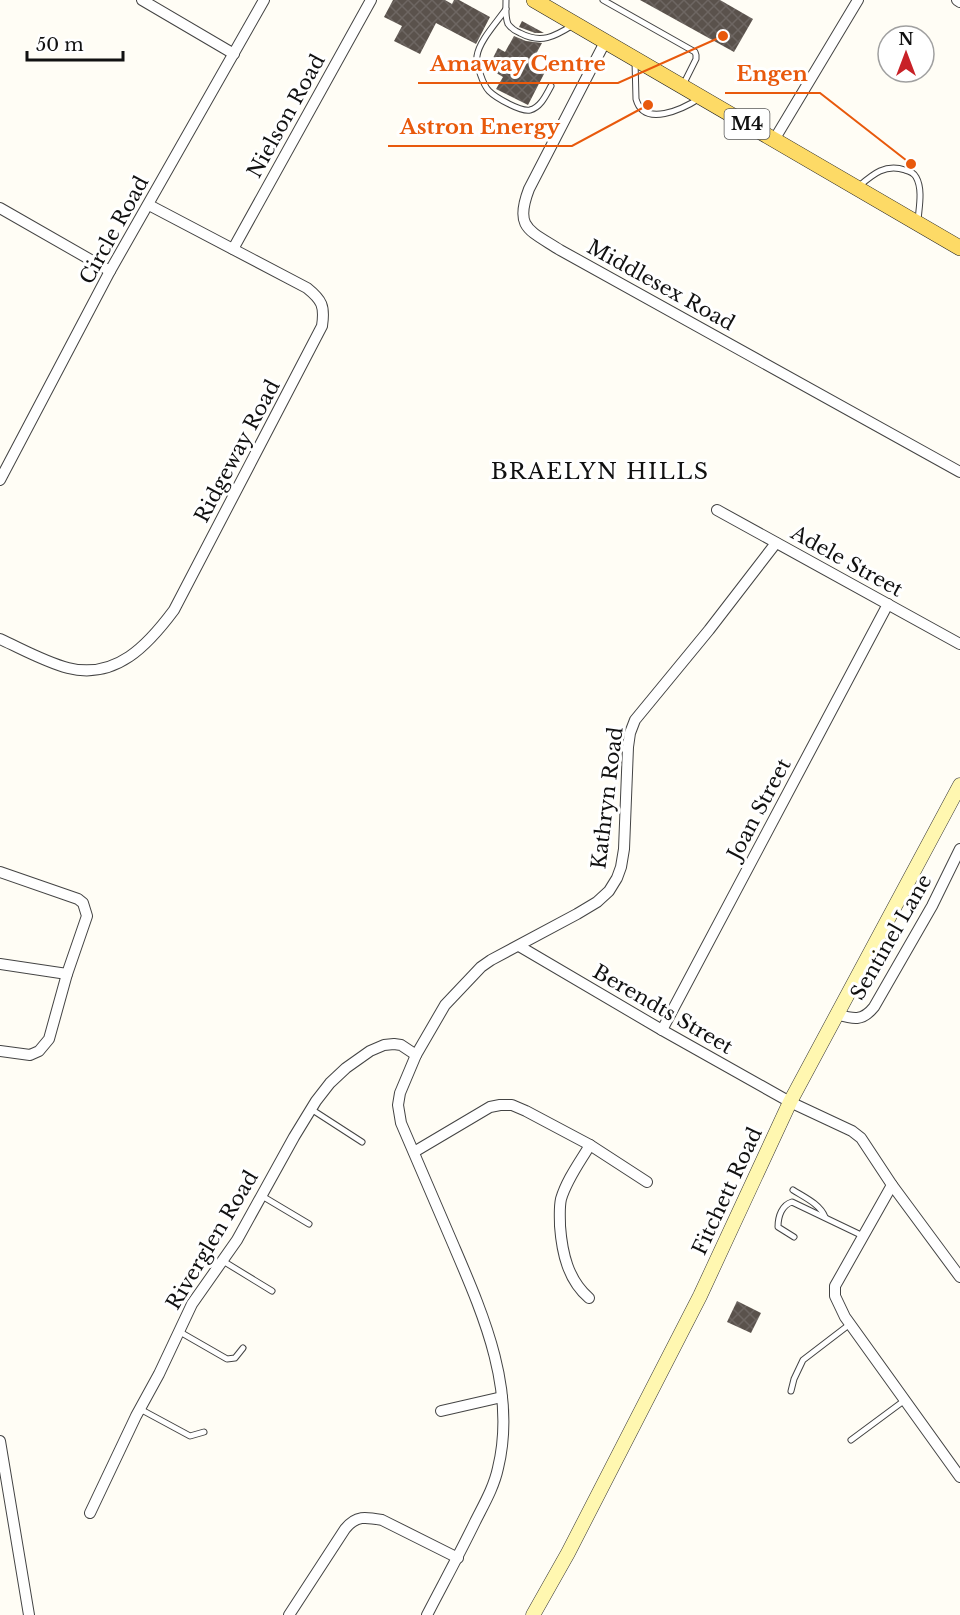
<svg xmlns="http://www.w3.org/2000/svg" width="960" height="1615" viewBox="0 0 960 1615" font-family="'Libre Baskerville',serif">
<defs>
<pattern id="building-cross-hatch" width="8" height="8" patternUnits="userSpaceOnUse" patternTransform="scale(1.5)"><rect width="8" height="8" fill="#5a524c"/><path d="M0 0l8 8M0 8l8-8" fill="none" stroke="#6d6662"/></pattern>
</defs>
<rect width="100%" height="100%" fill="#fffdf5"/>
<!-- building -->
<g fill="url(#building-cross-hatch)">
<polygon points="393,0 445,0 452,4 454,0 459,0 490,17 476,44 436,23 420,54 394,41 402,26 384,17"/>
<polygon points="640,0 720,0 753,19 734,52"/>
<polygon points="522,21 544,33 535,33 519,27"/>
<polygon points="514,36 526,41 542,43 530,65 545,72 528,105 496,89 503,77 488,68 498,48 505,52"/>
<polygon points="737,1301 761,1313 751,1333 727,1322"/>
</g>
<g fill="none" stroke-linecap="round" stroke-linejoin="round">
<defs>
<g id="lane">
<path d="M 506,0 C 506,8 505,17 508,24 C 511,28 515,31 520,33 C 541,44 554,37 573,25"/>
<polyline points="603,0 695,52 696,55 696,59 683,85"/>
<path d="M 506,9 C 497,22 479,41 477,56 C 476,64 483,85 489,91 C 496,98 521,112 530,110 C 541,107 546,95 551,86"/>
<path d="M 635,61 L 636,99 C 644,128 683,109 700,98"/>
<path d="M 858,187 C 872,175 885,163 905,170 C 909,171 914,173 916,177 C 923,189 919,208 918,220"/>
<polyline points="311,1109 362,1142"/>
<path d="M 793,1190 C 804,1197 820,1204 825,1217"/>
<polyline points="262,1196 309,1224"/>
<path d="M 794,1237 L 778,1227 C 778,1216 782,1205 792,1202 L 863,1236"/>
<polyline points="223,1261 272,1291"/>
<polyline points="180,1332 227,1359 235,1358 243,1348"/>
<polyline points="791,1391 794,1379 803,1360 850,1324"/>
<polyline points="140,1409 190,1436 204,1432"/>
<polyline points="851,1440 905,1400"/>
</g>
<g id="street">
<polyline points="142,0 234,54"/>
<polyline points="957,0 960,2"/>
<path d="M 605,42 L 529,189 C 514,228 529,230 560,250 L 960,472"/>
<polyline points="774,140 858,0"/>
<polyline points="0,208 110,271"/>
<polyline points="233,249 371,0"/>
<polyline points="0,480 110,271 264,0"/>
<polyline points="717,510 960,644"/>
<path d="M 0,639 C 22,649 45,662 68,668 C 116,680 148,645 174,610 L 322,326 C 325,306 322,300 307,288 L 149,205"/>
<polyline points="0,872 78,899 83,903 87,916 67,974 49,1039 39,1051 30,1055 0,1051"/>
<polyline points="519,946 662,1030 790,1102 852,1131 861,1138 892,1185 960,1277"/>
<polyline points="0,964 67,974"/>
<path d="M 836,1014 C 853,1019 862,1022 874,1007 L 932,906 L 960,849"/>
<polyline points="662,1030 888,604"/>
<polyline points="414,1152 490,1107 500,1105 512,1105 526,1111 590,1145 647,1182"/>
<polyline points="892,1185 835,1286 835,1296 845,1317 960,1477"/>
<path d="M 589,1298 C 568,1280 562,1253 560,1226 C 560,1217 559,1208 561,1199 C 567,1179 580,1162 590,1145"/>
<polyline points="441,1411 502,1397"/>
<polyline points="0,1441 29,1615"/>
<polyline points="90,1513 136,1416 159,1374 192,1304 237,1240 294,1137 316,1101 330,1083 346,1068 370,1051 384,1045 394,1044 401,1045 416,1055"/>
<path d="M 289,1615 L 345,1529 C 356,1515 366,1517 382,1520 L 458,1558"/>
<path d="M 427,1615 C 443,1584 460,1553 475,1522 C 484,1504 494,1487 498,1468 C 517,1390 483,1314 453,1244 C 436,1204 418,1163 401,1123 L 398,1105 L 400,1093 L 416,1055 L 445,1005 L 481,967 L 491,960 L 577,914 L 597,902 L 609,891 L 617,878 L 621,867 L 624,849 L 628,747 L 630,733 L 635,720 L 709,630 L 776,543"/>
</g>
<polyline id="secondary" points="533,1615 568,1553 700,1296 790,1102 960,785"/>
<polyline id="primary" points="534,0 960,248"/>
</defs>
<!-- lane casing -->
<use href="#lane" stroke="#444" stroke-width="7"/>
<!-- street casing -->
<use href="#street" stroke="#444" stroke-width="12"/>
<!-- secondary casing -->
<use href="#secondary" stroke="#333" stroke-width="15"/>
<!-- primary casing -->
<use href="#primary" stroke="#222" stroke-width="16"/>
<!-- lane -->
<use href="#lane" stroke="#fff" stroke-width="5"/>
<!-- street -->
<use href="#street" stroke="#fff" stroke-width="10"/>
<!-- secondary -->
<use href="#secondary" stroke="#fff7b0" stroke-width="14"/>
<!-- primary -->
<use href="#primary" stroke="#fdda66" stroke-width="15"/>
</g>
<g text-anchor="middle" dominant-baseline="central" stroke-width="6" stroke-linejoin="round" paint-order="stroke">
<!-- shield labels -->
<rect fill="#fff" stroke="#585858" stroke-width="1.5" x="724.5" y="109" width="45" height="30" rx="4.5"/>
<g font-size="18" font-weight="bold" fill="#111">
<text x="747" y="124">M4</text>
</g>
<!-- street labels -->
<g font-size="20" fill="#111" stroke="#fff">
<text transform="translate(286 116) rotate(-61)">Nielson Road</text>
<text transform="translate(114 230) rotate(-61)">Circle Road</text>
<text transform="translate(661 285) rotate(29)">Middlesex Road</text>
<text transform="translate(237 451) rotate(-62)">Ridgeway Road</text>
<text transform="translate(847 561) rotate(29)">Adele Street</text>
<text transform="translate(607 798) rotate(-83)">Kathryn Road</text>
<text transform="translate(759 809) rotate(-62)">Joan Street</text>
<text transform="translate(891 937) rotate(-60)">Sentinel Lane</text>
<text transform="translate(663 1009) rotate(30)">Berendts Street</text>
<text transform="translate(727 1191) rotate(-65)">Fitchett Road</text>
<text transform="translate(212 1240) rotate(-59)">Riverglen Road</text>
</g>
<!-- quarter labels -->
<g font-size="22" letter-spacing="1.5" fill="#111" stroke="#fff">
<text x="600" y="471">BRAELYN HILLS</text>
</g>
</g>
<!-- callouts -->
<path fill="none" stroke="#e8590c" stroke-width="2" d="M723 36L618 83H418M911 164L820 93H725M648 105L572 146H388"/>
<g fill="#e8590c" stroke="#fff" stroke-width="2">
<circle cx="723" cy="36" r="6"/>
<circle cx="911" cy="164" r="6"/>
<circle cx="648" cy="105" r="6"/>
</g>
<g font-size="21" text-anchor="middle" font-weight="bold" fill="#e8590c" stroke="#fff" stroke-width="6" stroke-linejoin="round" paint-order="stroke">
<text x="518" y="71">Amaway Centre</text>
<text x="772" y="81">Engen</text>
<text x="480" y="134">Astron Energy</text>
</g>
<!-- north arrow -->
<g transform="translate(906 54)"><circle r="28" fill="#ffffff" stroke="#a0a0a0" stroke-width="1.5"/>
<path d="M0-4.5L10 22L0 15L-10 22Z" fill="#c82127"/>
<text y="-9" font-size="16" font-weight="bold" text-anchor="middle" fill="#111111">N</text>
</g>
<!-- scale -->
<path d="M27 51v9h96v-9" fill="none" stroke="#111111" stroke-width="3"/>
<text x="36" y="51" font-size="18" fill="#111111" stroke="#ffffff" stroke-width="4.5" paint-order="stroke">50 m</text>
</svg>
